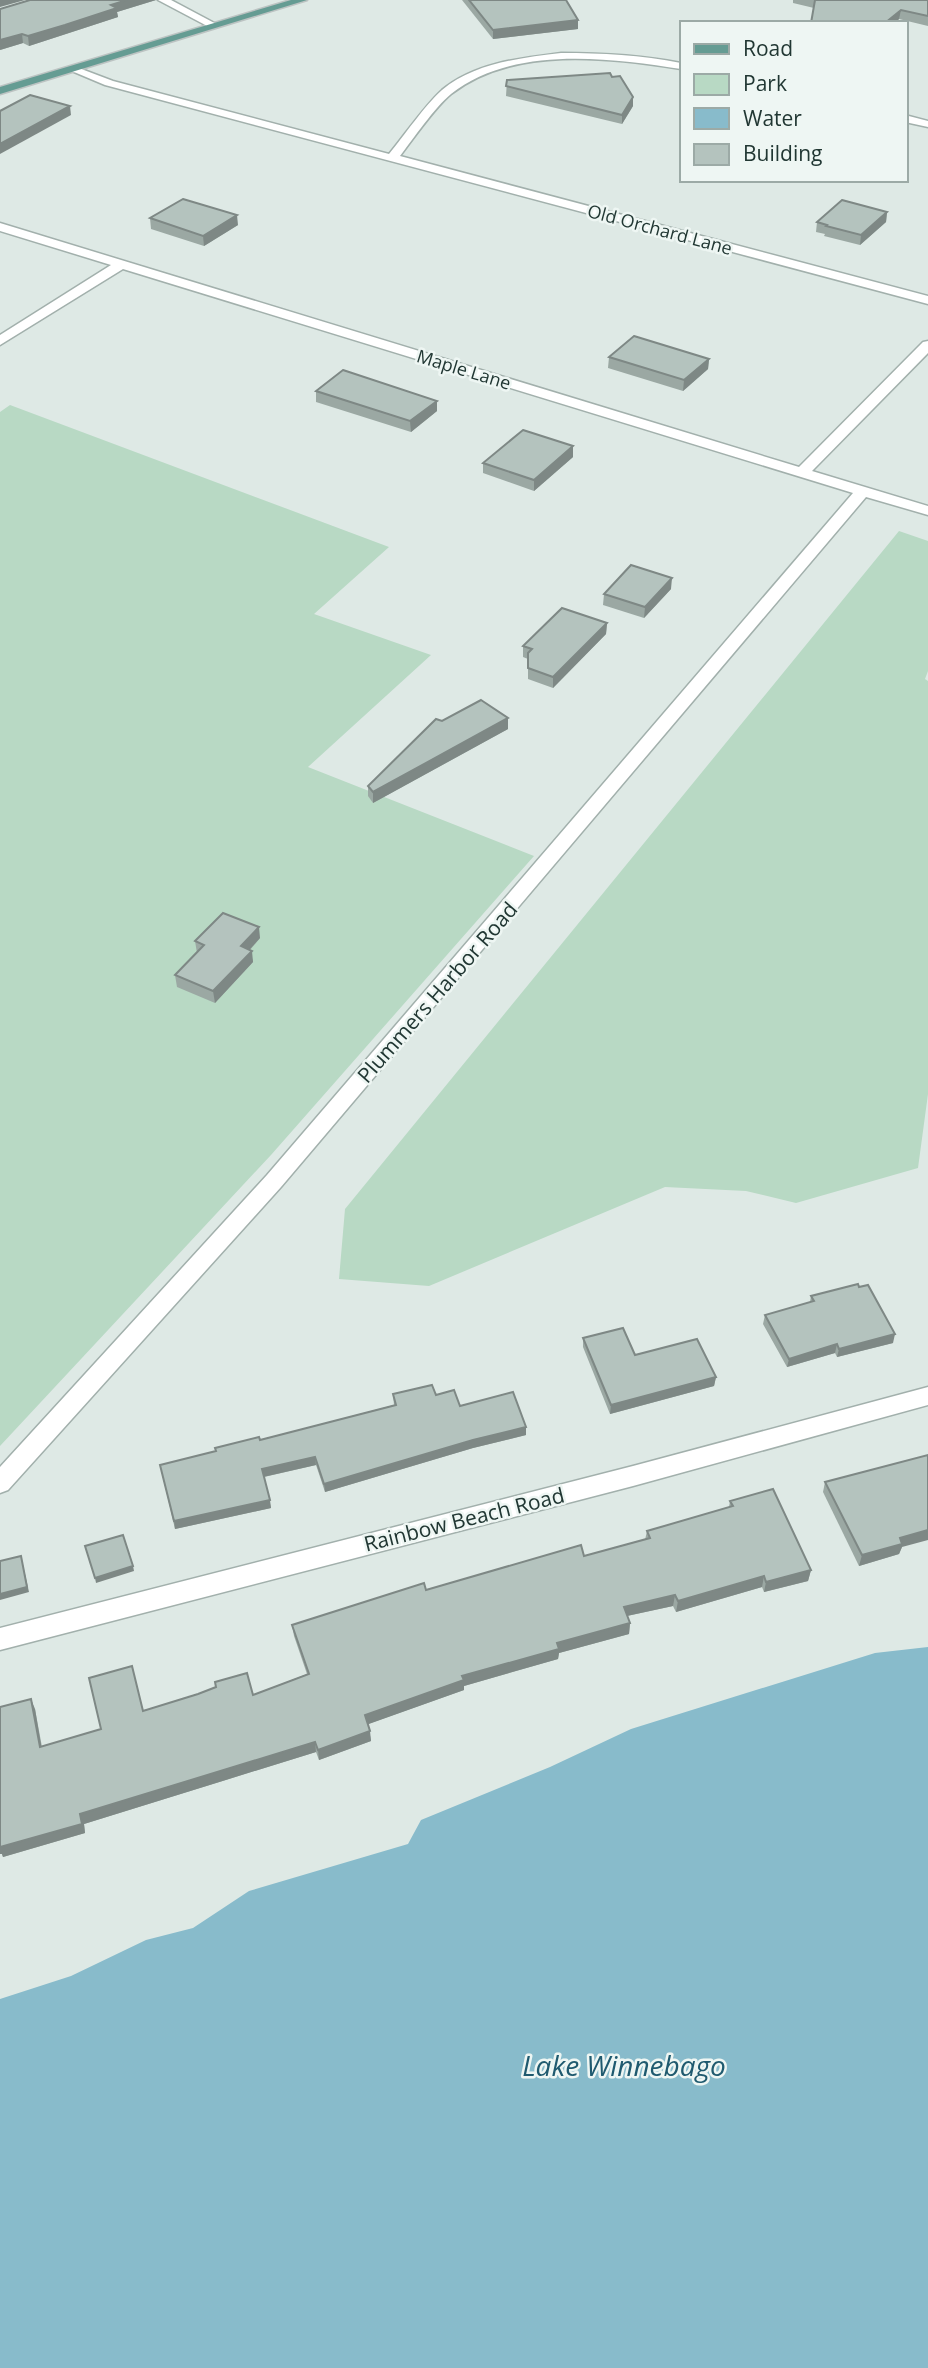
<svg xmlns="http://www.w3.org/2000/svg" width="928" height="2368" viewBox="0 0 928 2368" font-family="'Open Sans',sans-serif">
<rect width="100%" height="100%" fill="#dee9e5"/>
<!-- green -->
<g fill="#b8d9c4">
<polygon points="10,405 389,547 314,614 431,655 308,767 534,856 271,1155 0,1446 0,412"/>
<polygon points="899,531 928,541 928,671 925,679 928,681 928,1094 918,1168 796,1203 746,1191 665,1187 429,1286 339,1279 345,1209"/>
</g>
<!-- water -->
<polygon fill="#88bbcb" points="928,1647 928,2368 0,2368 0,1999 71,1976 146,1940 193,1928 249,1891 408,1844 421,1820 550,1767 631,1729 875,1653"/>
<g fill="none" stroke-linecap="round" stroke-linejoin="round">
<defs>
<g id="minor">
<polygon points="158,0 171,0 220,26 211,28"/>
<path d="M 561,53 C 602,53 641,55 681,63 L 681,69 C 609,58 514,45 451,94 C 435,107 413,139 400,156 L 928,296 L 928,304 L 105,85 L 67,69 L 76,67 L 113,81 L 389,154 C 404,136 425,105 442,90 C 474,63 520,58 561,53 Z"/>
<polygon points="905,115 928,121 928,127 905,122"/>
<polygon points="0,223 799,467 923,342 928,341 928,353 812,471 928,506 928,515 866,497 281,1187 8,1490 0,1493 0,1467 267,1175 853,493 123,269 0,345 0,335 111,265 0,231"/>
<polygon points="928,1387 928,1405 633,1486 0,1650 0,1628 633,1466"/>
</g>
<polygon id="major" points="291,0 307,0 0,94 0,87"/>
</defs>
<!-- minor casing -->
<use href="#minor" stroke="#a2b0ac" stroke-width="3"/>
<!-- major casing -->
<use href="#major" stroke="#bcc3c2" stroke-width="3"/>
<!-- minor -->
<use href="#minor" fill="#fff" fill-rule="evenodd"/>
<!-- major -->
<use href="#major" fill="#659c93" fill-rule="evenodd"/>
</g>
<!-- wall -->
<g fill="#9ba8a3">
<polygon points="30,0 156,0 117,12 118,17 66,34 29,46 23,43 0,50"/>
<polygon points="462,0 566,0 578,29 493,39"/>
<polygon points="793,0 928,0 928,26 899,19 895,23 811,23 814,8 793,3"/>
<polygon points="612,77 633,97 633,106 622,124 506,96 507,80"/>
<polygon points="887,212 886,222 860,245 824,236 825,234 816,232 817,222"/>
<polygon points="150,218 238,225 204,246 151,229"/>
<polygon points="609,357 709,359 708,369 683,391 608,368"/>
<polygon points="316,391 437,401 437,411 411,432 316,402"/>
<polygon points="573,446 573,457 534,491 483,473 483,463"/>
<polygon points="671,589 644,618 603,605 604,594"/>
<polygon points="607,623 606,634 553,688 528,679 528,659 523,657 523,646"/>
<polygon points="442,721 508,729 373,803 368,796 368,786"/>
<polygon points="260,938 250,950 253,962 215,1003 177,987 175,975 197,953 195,941"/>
<polygon points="811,1296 893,1343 837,1357 835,1353 787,1367 763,1324 765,1315 810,1302"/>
<polygon points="583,1338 635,1355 716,1377 714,1386 610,1414 583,1347"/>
<polygon points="393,1394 436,1395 460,1406 526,1427 526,1435 473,1448 325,1492 316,1465 264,1477 271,1508 175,1529 160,1465 260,1440 394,1405"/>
<polygon points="825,1482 902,1547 899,1554 859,1566 823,1492"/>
<polygon points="730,1501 811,1570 808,1581 764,1592 762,1587 676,1612 673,1606 627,1616 630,1623 629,1634 559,1653 558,1659 464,1686 464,1690 368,1724 371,1741 319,1760 316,1752 84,1824 85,1833 3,1857 2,1854 0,1854 0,1707 35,1709 42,1747 101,1729 143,1710 253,1695 307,1674 294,1636 292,1625 426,1590 584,1556 645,1540 647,1531 729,1507"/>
</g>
<!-- shaded-wall -->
<g fill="#7e8885">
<polygon points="0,0 25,0 0,7"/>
<polygon points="127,0 156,0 117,12 118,17 29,46 28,36 111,5"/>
<polygon points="901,10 899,19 895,23 885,23"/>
<polygon points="578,20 578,29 493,39 493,30"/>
<polygon points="22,34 23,43 0,50 0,40"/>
<polygon points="633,97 633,106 622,124 622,115"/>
<polygon points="70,106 71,115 0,154 0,144"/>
<polygon points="887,212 886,222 860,245 861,235"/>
<polygon points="237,215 238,225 204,246 203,236"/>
<polygon points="709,359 708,369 683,391 684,380"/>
<polygon points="437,401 437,411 411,432 410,421"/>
<polygon points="573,446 573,457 534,491 534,480"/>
<polygon points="672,578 671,589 644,618 645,607"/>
<polygon points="607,623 606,634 553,688 553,677"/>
<polygon points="508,718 508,729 373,803 373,792"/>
<polygon points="259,927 260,938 242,958 241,946"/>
<polygon points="252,951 253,962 215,1003 213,991"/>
<polygon points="895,1334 893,1343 837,1357 839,1349"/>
<polygon points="837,1344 835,1353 787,1367 789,1359"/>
<polygon points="716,1377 714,1386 610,1414 611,1405"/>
<polygon points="526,1427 526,1435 473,1448 325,1492 324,1484 473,1440"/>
<polygon points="315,1457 316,1465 263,1477 262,1469"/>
<polygon points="270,1500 271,1508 175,1529 174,1521"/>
<polygon points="928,1530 928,1540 902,1547 899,1554 859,1566 862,1555 900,1538"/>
<polygon points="21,1556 29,1592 0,1600 0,1594"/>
<polygon points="133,1566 134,1571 96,1583 95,1578"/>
<polygon points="811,1570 808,1581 764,1592 766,1582"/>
<polygon points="764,1576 762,1587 676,1612 678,1601"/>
<polygon points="675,1595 673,1606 622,1617 624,1607"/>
<polygon points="630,1623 629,1634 559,1653 558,1659 464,1686 464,1690 366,1725 365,1715 462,1676 557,1643"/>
<polygon points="31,1699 35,1709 43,1757 40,1747"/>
<polygon points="370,1731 371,1741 319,1760 318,1750"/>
<polygon points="315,1742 316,1752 84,1824 85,1833 3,1857 2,1854 0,1854 0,1847 80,1814"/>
</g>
<!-- building -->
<g fill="#b4c3be" stroke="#7e8885" stroke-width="2">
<polygon points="30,0 127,0 111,5 117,8 65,25 28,36 22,34 0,40 0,9"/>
<polygon points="469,0 566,0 578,20 493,30"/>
<polygon points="815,0 928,0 928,16 901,10 885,23 811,23"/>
<polygon points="610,73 612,77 620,76 633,97 622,115 506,86 507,80"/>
<polygon points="30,95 70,106 0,144 0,111"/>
<polygon points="183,199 237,215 203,236 150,218"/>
<polygon points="842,200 887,212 861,235 826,226 827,225 817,222"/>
<polygon points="634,336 709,359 684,380 609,357"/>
<polygon points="343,370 437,401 410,421 316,391"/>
<polygon points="523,430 573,446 534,480 483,463"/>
<polygon points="631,565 672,578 645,607 604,594"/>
<polygon points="562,608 607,623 553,677 528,668 528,653 532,649 523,646"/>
<polygon points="481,700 508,718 373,792 368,786 436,719 442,721"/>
<polygon points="223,913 259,927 241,946 252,951 213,991 175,975 204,945 195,941"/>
<polygon points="858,1284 859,1287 868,1285 895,1334 839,1349 837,1344 789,1359 765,1315 814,1301 811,1296"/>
<polygon points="623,1328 635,1355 697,1339 716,1377 611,1405 583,1338"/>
<polygon points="432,1385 436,1395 454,1390 460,1406 513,1392 526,1427 473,1440 324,1484 315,1457 262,1469 270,1500 174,1521 160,1465 216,1451 215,1448 259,1437 260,1440 396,1405 393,1394"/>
<polygon points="928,1455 928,1530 900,1538 902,1544 862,1555 825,1482"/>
<polygon points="773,1489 811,1570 766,1582 764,1576 678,1601 675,1595 624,1607 630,1623 557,1643 559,1649 462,1676 464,1680 365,1715 370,1731 318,1750 315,1742 80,1814 82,1824 0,1847 0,1707 31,1699 40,1747 101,1729 89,1678 132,1666 143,1711 198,1694 216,1687 215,1682 247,1673 253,1695 309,1674 292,1625 424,1583 426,1590 581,1545 584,1556 650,1538 647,1531 733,1506 730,1501"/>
<polygon points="123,1535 133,1566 95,1578 85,1546"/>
<polygon points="21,1556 27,1587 0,1594 0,1561"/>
</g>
<g text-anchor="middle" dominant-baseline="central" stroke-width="5" stroke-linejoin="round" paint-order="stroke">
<!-- far-street labels -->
<g font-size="18" fill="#213733" stroke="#eef6f3">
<text transform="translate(660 229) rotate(15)">Old Orchard Lane</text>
<text transform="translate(464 369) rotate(17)">Maple Lane</text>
</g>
<!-- street labels -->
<g font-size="21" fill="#213733" stroke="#eef6f3">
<text transform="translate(437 992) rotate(-49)">Plummers Harbor Road</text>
<text transform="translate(464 1519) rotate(-14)">Rainbow Beach Road</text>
</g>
<!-- near-water labels -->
<g font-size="28" font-style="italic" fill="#1f5a6f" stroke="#eef6f3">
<text x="624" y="2065">Lake Winnebago</text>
</g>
</g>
<!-- legend -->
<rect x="680" y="21" width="228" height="161" fill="#eef6f3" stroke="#9caaa6" stroke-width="2"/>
<rect x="694" y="44" width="35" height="10" fill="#659c93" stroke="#9caaa6" stroke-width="2"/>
<text x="743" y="56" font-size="21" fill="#213733">Road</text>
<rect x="694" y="74" width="35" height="21" fill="#b8d9c4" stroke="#9caaa6" stroke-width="2"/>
<text x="743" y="91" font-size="21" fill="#213733">Park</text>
<rect x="694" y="108" width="35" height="21" fill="#88bbcb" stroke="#9caaa6" stroke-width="2"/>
<text x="743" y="126" font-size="21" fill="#213733">Water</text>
<rect x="694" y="144" width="35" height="21" fill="#b4c3be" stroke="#9caaa6" stroke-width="2"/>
<text x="743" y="161" font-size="21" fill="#213733">Building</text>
</svg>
